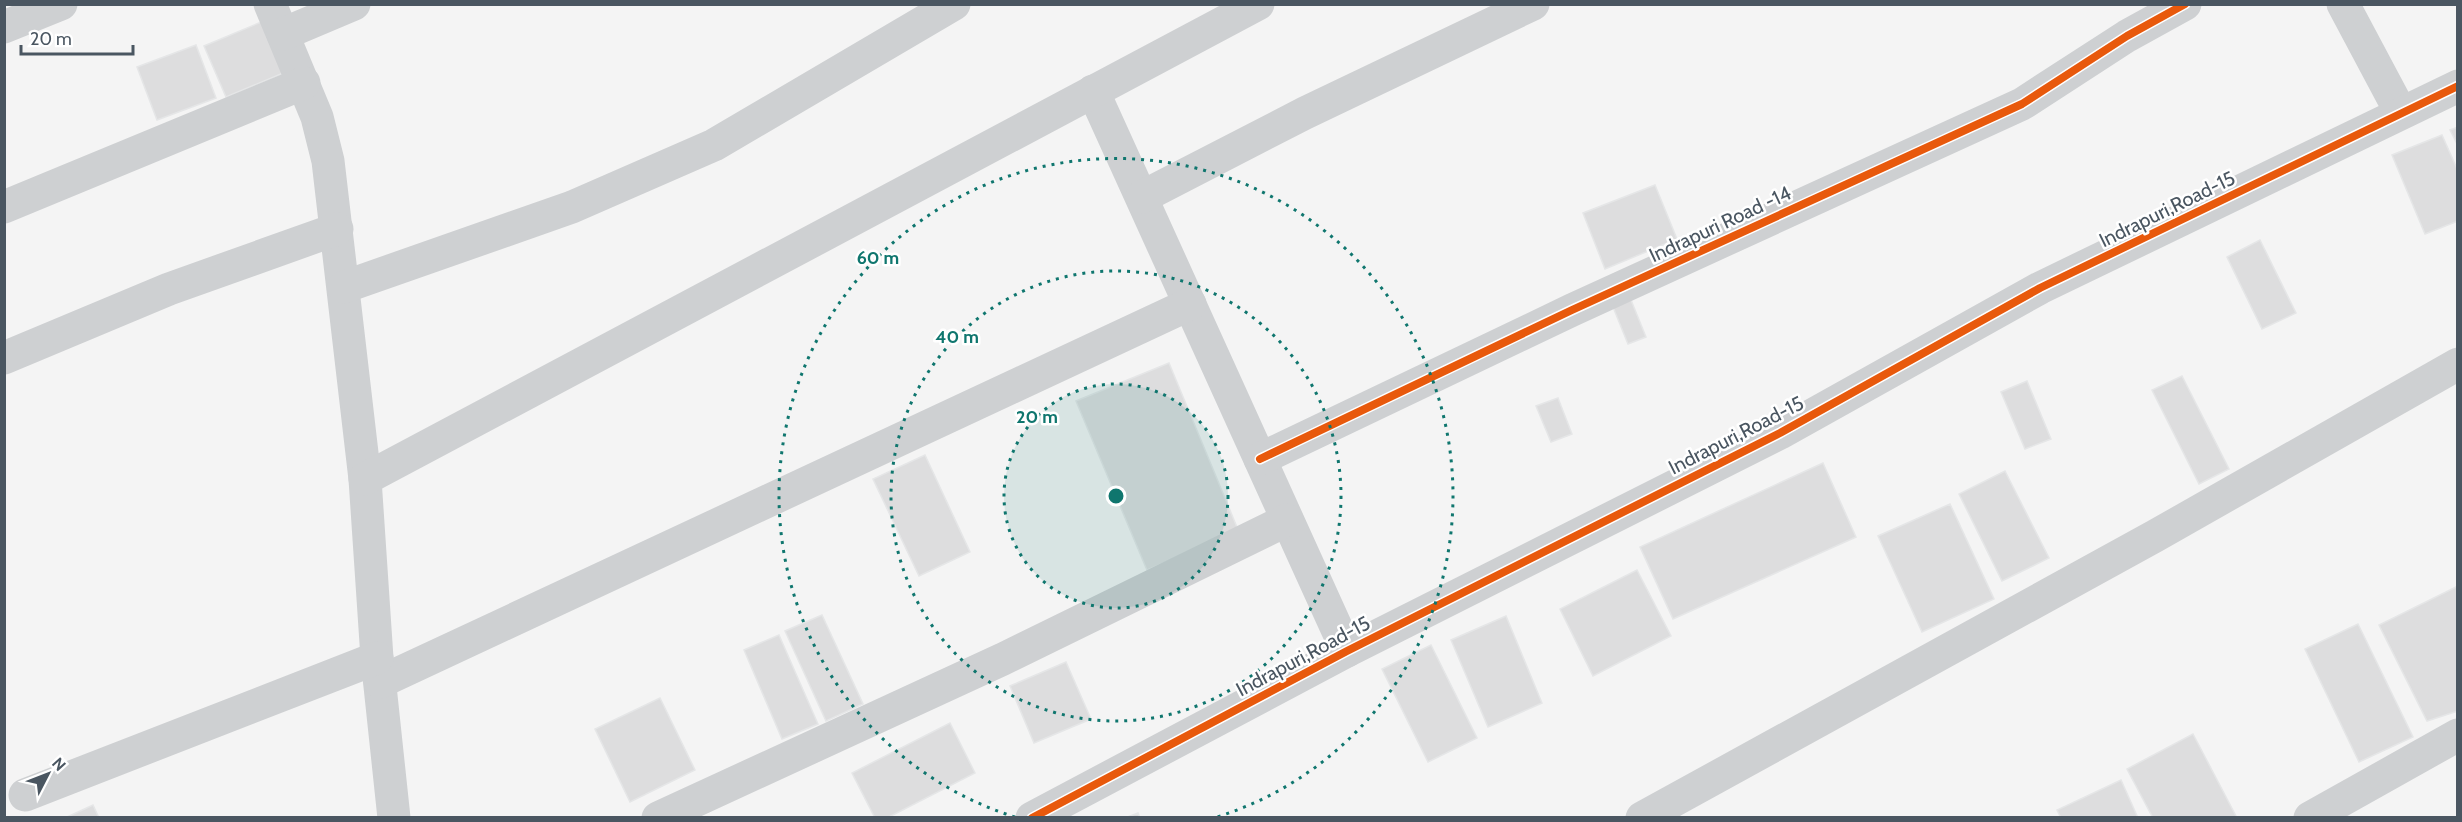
<svg xmlns="http://www.w3.org/2000/svg" width="2462" height="822" viewBox="0 0 2462 822" font-family="Cabin,sans-serif">
<rect width="100%" height="100%" fill="#f4f4f4"/>
<!-- building -->
<g fill="#ddddde" stroke="#e5e6e7" stroke-width="1.5">
<polygon points="266,20 288,71 226,97 204,46"/>
<polygon points="196,45 216,98 157,120 137,67"/>
<polygon points="2458,127 2458,146 2450,130"/>
<polygon points="2442,135 2458,171 2458,221 2425,234 2392,155"/>
<polygon points="1655,185 1677,239 1605,269 1583,213"/>
<polygon points="2260,240 2296,313 2262,329 2227,257"/>
<polygon points="1631,300 1646,337 1628,344 1613,307"/>
<polygon points="1169,363 1239,532 1147,570 1076,401"/>
<polygon points="2182,376 2229,469 2199,484 2152,390"/>
<polygon points="2027,381 2051,439 2025,449 2001,392"/>
<polygon points="1558,398 1572,434 1551,442 1536,406"/>
<polygon points="925,455 970,552 919,576 873,479"/>
<polygon points="1823,463 1856,537 1673,619 1640,547"/>
<polygon points="2005,471 2049,558 2002,581 1959,494"/>
<polygon points="1950,504 1994,599 1922,632 1878,536"/>
<polygon points="1637,570 1671,636 1593,676 1560,609"/>
<polygon points="2458,586 2458,711 2427,721 2379,625"/>
<polygon points="822,615 863,704 826,721 785,631"/>
<polygon points="1506,616 1542,703 1488,727 1451,640"/>
<polygon points="2358,624 2413,737 2359,762 2305,649"/>
<polygon points="779,635 818,724 782,739 744,650"/>
<polygon points="1431,645 1477,738 1428,762 1382,669"/>
<polygon points="1066,662 1091,719 1034,743 1010,686"/>
<polygon points="660,698 695,770 630,802 595,729"/>
<polygon points="950,723 975,773 887,818 875,818 852,773"/>
<polygon points="2193,734 2237,818 2153,818 2127,769"/>
<polygon points="2121,780 2138,818 2061,818 2057,810"/>
<polygon points="93,805 99,818 65,818"/>
<polygon points="1138,813 1140,818 1125,818"/>
</g>
<g fill="none" stroke-linecap="round" stroke-linejoin="round">
<!-- minor -->
<g stroke="#ced0d2" stroke-width="33">
<polyline points="270,4 317,117 328,161 365,479 377,658 394,818"/>
<polyline points="2343,4 2401,113"/>
<polyline points="4,27 61,4"/>
<polyline points="283,34 354,4"/>
<polyline points="1093,91 1347,651"/>
<polyline points="1142,197 1305,113 1533,4"/>
<polyline points="4,207 304,83"/>
<polyline points="344,287 572,207 714,145 954,4"/>
<polyline points="4,358 169,289 337,229"/>
<polyline points="1260,459 1572,310 2022,104 2127,36 2185,4"/>
<polyline points="365,479 1258,4"/>
<polyline points="380,682 1190,304"/>
<polyline points="25,795 377,658"/>
<polyline points="658,818 1003,659 1287,520"/>
<polyline points="1032,818 1347,651 1780,433 2040,288 2458,86"/>
<polyline points="1642,818 2155,536 2458,364"/>
<polyline points="2310,818 2458,735"/>
</g>
<defs>
<g id="cycleway">
<polyline points="1260,459 1572,310 2022,104 2127,36 2185,4"/>
<polyline points="1032,818 1347,651 1780,433 2040,288 2458,86"/>
</g>
</defs>
<!-- cycleway casing -->
<use href="#cycleway" stroke="#fff" stroke-width="11"/>
<!-- cycleway -->
<use href="#cycleway" stroke="#e8590c" stroke-width="8"/>
</g>
<!-- distance rings -->
<circle cx="1116" cy="496" r="112" fill="#0f766e" fill-opacity=".12"/>
<g fill="none" stroke="#0f766e" stroke-width="3" stroke-dasharray="3 6">
<circle cx="1116" cy="496" r="112"/>
<circle cx="1116" cy="496" r="225"/>
<path d="M1015 817A337 337 0 1 1 1217 817"/>
</g>
<g text-anchor="middle" dominant-baseline="central" stroke-width="5" stroke-linejoin="round" paint-order="stroke">
<!-- street labels -->
<g font-size="20" fill="#4a5661" stroke="#fff">
<text transform="translate(2167 209) rotate(-26)">Indrapuri,Road-15</text>
<text transform="translate(1720 224) rotate(-25)">Indrapuri Road -14</text>
<text transform="translate(1736 435) rotate(-27)">Indrapuri,Road-15</text>
<text transform="translate(1303 656) rotate(-28)">Indrapuri,Road-15</text>
</g>
</g>
<circle cx="1116" cy="496" r="9" fill="#0f766e" stroke="#fff" stroke-width="3"/>
<g font-size="18" text-anchor="middle" font-weight="bold" fill="#0f766e" stroke="#fff" stroke-width="5" stroke-linejoin="round" paint-order="stroke">
<text x="878" y="264">60 m</text>
<text x="957" y="343">40 m</text>
<text x="1037" y="423">20 m</text>
</g>
<!-- border -->
<rect width="2462" height="822" fill="none" stroke="#4a5661" stroke-width="12"/>
<!-- north arrow -->
<g transform="translate(48 774) rotate(48)" stroke="#ffffff" stroke-width="4.5" paint-order="stroke">
<path d="M0-4.5L10 22L0 15L-10 22Z" fill="#4a5661"/>
<text y="-9" font-size="16" font-weight="bold" text-anchor="middle" fill="#4a5661">N</text>
</g>
<!-- scale -->
<path d="M21 45v9h112v-9" fill="none" stroke="#4a5661" stroke-width="3"/>
<text x="30" y="45" font-size="18" fill="#4a5661" stroke="#ffffff" stroke-width="4.5" paint-order="stroke">20 m</text>
</svg>
